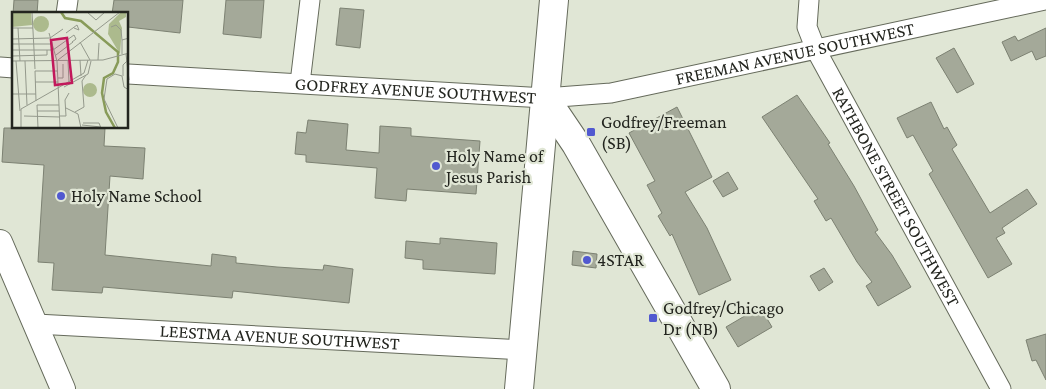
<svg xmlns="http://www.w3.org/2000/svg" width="1046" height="389" viewBox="0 0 1046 389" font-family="'Crimson Pro',serif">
<rect width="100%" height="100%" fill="#e0e6d5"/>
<!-- building -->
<g fill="#a4a999" stroke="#7c8172">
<polygon points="14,0 38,0 37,14 13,14"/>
<polygon points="114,0 183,0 180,33 128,27 128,14 112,14"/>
<polygon points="226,0 264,0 261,38 223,34"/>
<polygon points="340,8 364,10 360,48 336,45"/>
<polygon points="1046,28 1046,56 1036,60 1032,51 1011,61 1002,42 1015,36 1018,41"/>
<polygon points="954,48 974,84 957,93 936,58"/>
<polygon points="797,95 830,143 828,144 854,186 878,230 875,232 892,255 911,287 878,306 866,286 872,282 857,262 831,218 826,221 814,201 818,199 762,117"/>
<polygon points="931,102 944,129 947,127 957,145 952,149 990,213 1027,189 1037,204 1002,228 1005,233 996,238 1012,264 988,278 929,174 933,171 913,135 907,138 897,118"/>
<polygon points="677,107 712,177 685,192 707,228 731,280 699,295 672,234 670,236 658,216 662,213 647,185 655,181 629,133"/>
<polygon points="308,120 348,124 346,150 379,153 380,126 411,128 411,136 480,141 476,194 407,189 406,201 375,198 377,168 306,162 306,155 295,154 297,132 306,133"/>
<polygon points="4,128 105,128 104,146 145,148 143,179 110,176 105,255 211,266 212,254 236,257 236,263 277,267 323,270 324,265 353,269 349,303 233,291 232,298 103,287 102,293 52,290 54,263 38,262 44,165 2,162"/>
<polygon points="728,172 738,189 723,197 713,181"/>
<polygon points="440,238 497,243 495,274 423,269 423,260 405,258 406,241 440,244"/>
<polygon points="573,251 597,254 596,268 572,265"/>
<polygon points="824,268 833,282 819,291 810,276"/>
<polygon points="760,307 772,327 738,347 726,327"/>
<polygon points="1046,334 1046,380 1036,360 1032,361 1026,340"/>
</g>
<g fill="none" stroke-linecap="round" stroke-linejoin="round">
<defs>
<g id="minor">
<path id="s1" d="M 809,0 L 807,27 L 816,50 L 1001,389"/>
<polyline points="66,14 68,0"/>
<polyline points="0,67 14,68"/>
<path id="s2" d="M 128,74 L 545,98 L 611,93 L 1045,0"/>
<polyline points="300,83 310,0"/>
<path id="s3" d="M 36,324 L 522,350"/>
</g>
<polyline id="tertiary" points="0,242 63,389"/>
<g id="secondary">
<polyline points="545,98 576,144 716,389"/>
<polyline points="519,389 554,0"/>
</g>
</defs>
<!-- minor casing -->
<use href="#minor" stroke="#656a5b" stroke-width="21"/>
<!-- tertiary casing -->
<use href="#tertiary" stroke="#656a5b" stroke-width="26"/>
<!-- secondary casing -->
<use href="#secondary" stroke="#656a5b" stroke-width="30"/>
<!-- minor -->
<use href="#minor" stroke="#fff" stroke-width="19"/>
<!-- tertiary -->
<use href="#tertiary" stroke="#fff" stroke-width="24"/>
<!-- secondary -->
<use href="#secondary" stroke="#fff" stroke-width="28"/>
</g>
<!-- markers -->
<g fill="#5159d0" stroke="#e0e6d5" stroke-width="2">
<rect x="586" y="127" width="10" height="10" rx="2.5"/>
<circle cx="436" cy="166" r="5"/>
<circle cx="61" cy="196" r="5"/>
<circle cx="587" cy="260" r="5"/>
<rect x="648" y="313" width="10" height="10" rx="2.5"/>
</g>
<g text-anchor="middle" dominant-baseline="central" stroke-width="4.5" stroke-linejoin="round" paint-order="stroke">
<!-- street labels -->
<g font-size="18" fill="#23251f" stroke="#e0e6d5">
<text stroke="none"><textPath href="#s2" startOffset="672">FREEMAN AVENUE SOUTHWEST</textPath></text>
<text stroke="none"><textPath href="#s2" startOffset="288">GODFREY AVENUE SOUTHWEST</textPath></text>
<text stroke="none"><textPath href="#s1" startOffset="219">RATHBONE STREET SOUTHWEST</textPath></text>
<text stroke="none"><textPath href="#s3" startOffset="244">LEESTMA AVENUE SOUTHWEST</textPath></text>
</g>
<!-- poi labels -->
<g font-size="18" fill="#23251f" stroke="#e0e6d5" text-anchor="start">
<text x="601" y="122">Godfrey/Freeman<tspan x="601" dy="21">(SB)</tspan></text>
<text x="446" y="156">Holy Name of<tspan x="446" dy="21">Jesus Parish</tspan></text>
<text x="71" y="196">Holy Name School</text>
<text x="597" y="260">4STAR</text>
<text x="663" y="308">Godfrey/Chicago<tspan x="663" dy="21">Dr (NB)</tspan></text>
</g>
</g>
<!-- overview -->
<g transform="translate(12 12)">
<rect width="116" height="116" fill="#e0e6d5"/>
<path d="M 0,0 L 19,0 L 20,13 L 0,15 ZM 109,0 L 114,0 L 114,5 L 107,9 L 110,16 L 108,42 L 96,22 L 97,12 ZM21 12a8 8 0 1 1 16 0a8 8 0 1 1-16 0ZM71 78a7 7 0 1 1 14 0a7 7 0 1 1-14 0Z" fill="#acba8d"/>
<path fill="none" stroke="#889b59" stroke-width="2.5" d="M 49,0 L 53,6 L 69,9 L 106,40 L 106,50 L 101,61 L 92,66 L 90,81 L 94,100 L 103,116"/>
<path fill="none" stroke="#94998c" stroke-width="1" d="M 20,0 L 23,57M 75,0 L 84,8 L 93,0M 99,15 L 104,13 L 109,18 L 110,28M 0,16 L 21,16M 6,16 L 8,49M 37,21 L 45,49 L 48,116M 54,21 L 65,13 L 67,18 L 62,16M 0,27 L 38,26 L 51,17M 68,30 L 78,48M 0,32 L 40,32M 0,38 L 41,38 L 62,23 L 64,27 L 60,30M 110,42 L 110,28 L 117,26M 114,42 L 117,68M 44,43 L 61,30M 0,44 L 35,43 L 35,38M 46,48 L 108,0M 68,48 L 69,64M 86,48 L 87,31M 0,49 L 91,48 L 117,41M 4,49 L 8,99M 13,49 L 15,93M 56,49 L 57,70M 111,64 L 111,53 L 115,49M 46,66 L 51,66 L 51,52M 23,70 L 46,70M 52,75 L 76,62 L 79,49M 0,82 L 24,82M 24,89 L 23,59 L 46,59M 54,96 L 66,102 L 69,116M 25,99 L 47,99M 63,100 L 72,95 L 70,69 L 74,63M 12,104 L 48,105M 48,104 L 54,104 L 53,88 L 57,81M 71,111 L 87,111 L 89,116M 70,113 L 89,115M 0,116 L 23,116M 9,116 L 9,97 L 72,61 L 76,48M 26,116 L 25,93 L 47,93M 106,116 L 92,87 L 95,67 L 103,62 L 110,64 L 112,75 L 117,78"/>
<path fill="#c2185b" fill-opacity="0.15" stroke="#c2185b" stroke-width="2.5" d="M 55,26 L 60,71 L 43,73 L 39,28 Z"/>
<rect width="116" height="116" fill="none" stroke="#23251f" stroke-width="2.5"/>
</g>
</svg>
